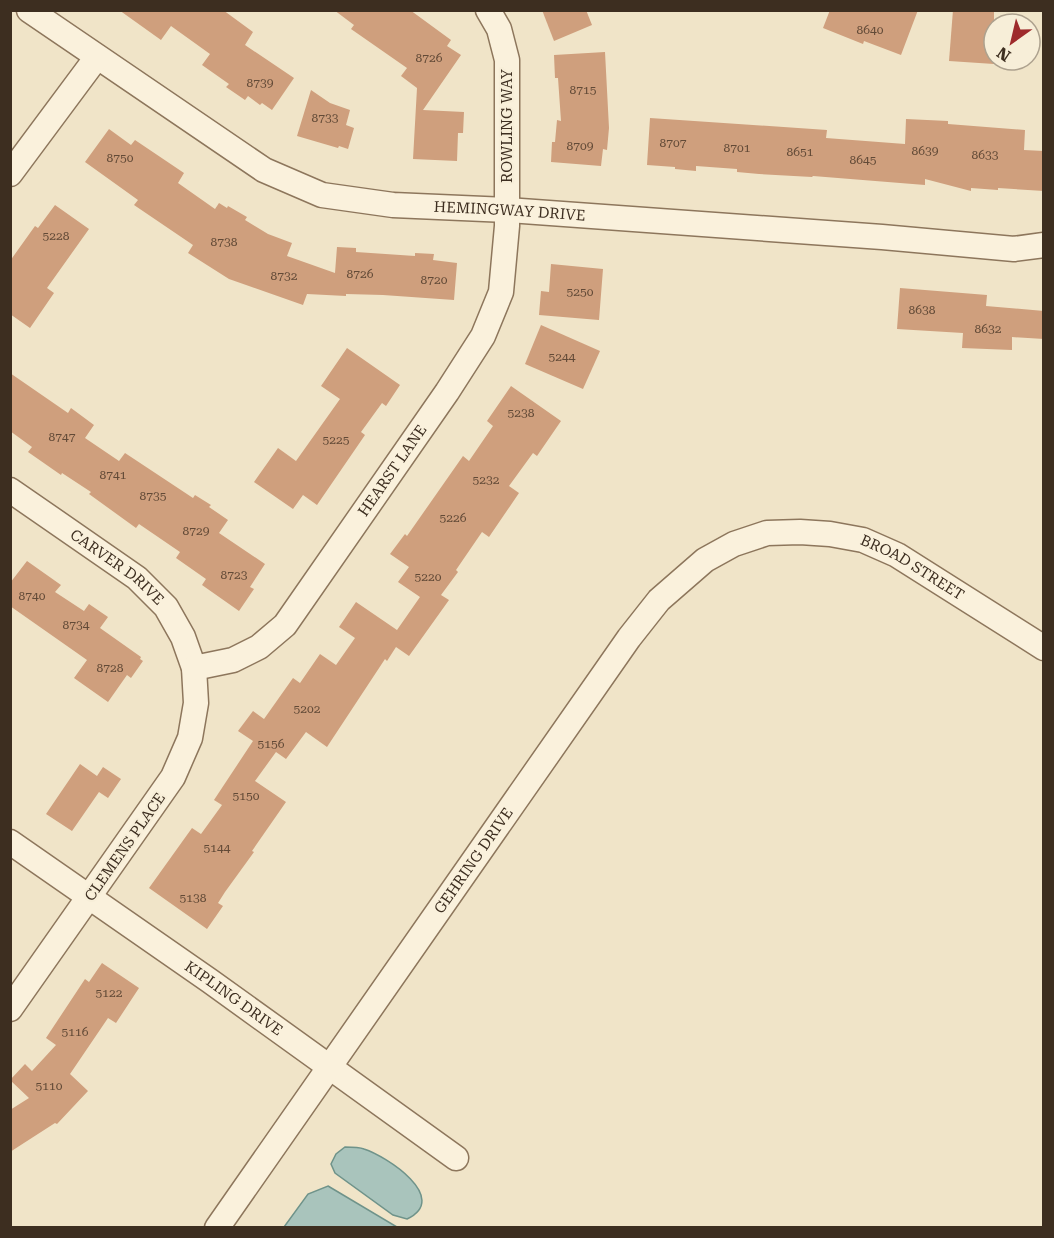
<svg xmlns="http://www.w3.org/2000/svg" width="1054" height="1238" viewBox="0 0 1054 1238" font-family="'Roboto Serif',serif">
<rect width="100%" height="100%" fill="#f0e4c8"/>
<!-- water -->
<g fill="#a9c4bc" stroke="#6f938a" stroke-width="1.5">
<path d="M 345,1147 C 352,1147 359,1147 364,1149 C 386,1156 451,1198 407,1219 L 393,1215 L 335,1173 L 331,1164 L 336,1154 Z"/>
<polygon points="328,1186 397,1227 284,1227 308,1194"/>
</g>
<!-- building -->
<g fill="#cf9f7d">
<polygon points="119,10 223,10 253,32 245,45 294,78 272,110 262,103 260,105 248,96 245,100 226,87 229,84 202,65 210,54 171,26 161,40"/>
<polygon points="334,10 410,10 451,40 447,46 461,55 423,110 464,112 463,133 458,133 457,161 413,159 417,88 401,76 407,68 351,29 354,25"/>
<polygon points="542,10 586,10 592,25 554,41"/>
<polygon points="830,10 918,10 901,55 864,41 863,44 823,28"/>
<polygon points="953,10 994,10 994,64 949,61"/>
<polygon points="605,52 609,128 607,150 603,149 601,166 551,162 552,142 555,142 557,120 561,121 558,78 555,78 554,55"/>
<polygon points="311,90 330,103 350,110 346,125 354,128 348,149 339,146 338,148 297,136"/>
<polygon points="650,118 827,130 826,138 905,144 906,119 948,121 948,124 1025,130 1024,150 1044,151 1044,191 998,188 998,190 971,188 971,191 925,179 925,185 813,176 812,177 759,174 737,172 737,169 696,166 696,171 675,169 675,167 647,165"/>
<polygon points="109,129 131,145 135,140 184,173 178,183 215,209 219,203 227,208 228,206 247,217 245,220 268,234 292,243 287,256 335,273 337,247 356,248 356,252 415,256 415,253 434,254 433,260 457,263 454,300 383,295 346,294 346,296 307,294 303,305 229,279 188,253 193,245 134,205 138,200 85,162"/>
<polygon points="55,205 89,229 47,288 54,293 30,328 10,314 10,261 35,226 38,228"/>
<polygon points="551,264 603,269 599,320 539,315 541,291 549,292"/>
<polygon points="900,288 987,295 986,306 1044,311 1044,339 1012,337 1012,350 962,348 963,333 897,329"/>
<polygon points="541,325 600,351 583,389 525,364"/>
<polygon points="347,348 400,385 386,406 382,403 361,432 365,435 317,505 303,495 293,509 254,482 278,448 296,461 340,399 321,386"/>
<polygon points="10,373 68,413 71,408 94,425 85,438 119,461 125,453 193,498 195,495 211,505 209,507 228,520 219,533 265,564 250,587 254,589 239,611 202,585 206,579 176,558 180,552 139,524 136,528 89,494 91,492 62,473 61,475 28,452 32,447 10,431"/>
<polygon points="511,386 561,421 537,456 533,453 509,486 519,493 489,537 482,532 456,570 458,572 441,595 449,600 409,656 396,647 387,661 385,659 327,747 306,732 286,759 276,752 255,781 286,802 252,851 254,852 225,892 218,903 223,906 207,929 149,888 192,828 201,834 222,805 214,800 253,741 238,731 253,711 264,719 293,678 300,683 320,654 336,665 355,638 339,627 356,602 397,630 420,597 398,582 409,567 390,554 405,534 407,536 463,456 469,461 493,426 487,421"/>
<polygon points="27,561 61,585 55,592 84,611 89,604 108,617 100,628 141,657 140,659 143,661 131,678 127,675 108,702 74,678 87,660 10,606 10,583"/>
<polygon points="80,764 97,776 103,767 121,779 108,798 99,792 72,831 46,814"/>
<polygon points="102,963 139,988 116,1023 108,1018 70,1074 88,1091 57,1124 55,1123 10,1152 10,1110 29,1098 10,1080 25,1064 32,1071 56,1045 46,1038 85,979 89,982"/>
</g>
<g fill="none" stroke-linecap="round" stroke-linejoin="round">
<defs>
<g id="minor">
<path id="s1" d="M 29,10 L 264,170 L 322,195 L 393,205 L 507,210 L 882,237 L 1014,249 L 1044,245"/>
<polyline points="10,174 97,57"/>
<path id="s2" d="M 10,490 L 137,578 L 166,607 L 183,637 L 194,668 L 196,703 L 190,738 L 173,777 L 10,1009"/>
<path id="s3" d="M 194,668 L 233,660 L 259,647 L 285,625 L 447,392 L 483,336 L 501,292 L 507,226 L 507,60 L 499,29 L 488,10"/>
<path id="s4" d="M 10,842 L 210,981 L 456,1158"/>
<path id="s5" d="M 217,1228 L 629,638 L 659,600 L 705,560 L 734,544 L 767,533 L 800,532 L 830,534 L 863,540 L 897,555 L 1044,648"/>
</g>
</defs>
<!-- minor casing -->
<use href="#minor" stroke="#8d765c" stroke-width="27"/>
<!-- minor -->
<use href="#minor" stroke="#faf1dc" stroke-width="24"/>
</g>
<g text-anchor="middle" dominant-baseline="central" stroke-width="4.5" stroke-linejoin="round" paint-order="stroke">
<!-- number labels -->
<g font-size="12" fill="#624a37">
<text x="870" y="30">8640</text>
<text x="429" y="58">8726</text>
<text x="260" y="83">8739</text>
<text x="583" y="90">8715</text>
<text x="325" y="118">8733</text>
<text x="673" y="143">8707</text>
<text x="580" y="146">8709</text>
<text x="737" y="148">8701</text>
<text x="925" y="151">8639</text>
<text x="800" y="152">8651</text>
<text x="985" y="155">8633</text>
<text x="120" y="158">8750</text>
<text x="863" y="160">8645</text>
<text x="56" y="236">5228</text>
<text x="224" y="242">8738</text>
<text x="360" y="274">8726</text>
<text x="284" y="276">8732</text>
<text x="434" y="280">8720</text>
<text x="580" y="292">5250</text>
<text x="922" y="310">8638</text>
<text x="988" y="329">8632</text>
<text x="562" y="357">5244</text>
<text x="521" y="413">5238</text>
<text x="62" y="437">8747</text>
<text x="336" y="440">5225</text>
<text x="113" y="475">8741</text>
<text x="486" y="480">5232</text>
<text x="153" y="496">8735</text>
<text x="453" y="518">5226</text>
<text x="196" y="531">8729</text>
<text x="234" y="575">8723</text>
<text x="428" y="577">5220</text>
<text x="32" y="596">8740</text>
<text x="76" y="625">8734</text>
<text x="110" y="668">8728</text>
<text x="307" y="709">5202</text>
<text x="271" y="744">5156</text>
<text x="246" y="796">5150</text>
<text x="217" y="848">5144</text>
<text x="193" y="898">5138</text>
<text x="109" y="993">5122</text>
<text x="75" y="1032">5116</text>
<text x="49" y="1086">5110</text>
</g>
<!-- street labels -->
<g font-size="15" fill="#3d2e20" stroke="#f7eed8">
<text transform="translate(507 126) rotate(-90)">ROWLING WAY</text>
<text stroke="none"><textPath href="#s1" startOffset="536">HEMINGWAY DRIVE</textPath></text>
<text stroke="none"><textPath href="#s3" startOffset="291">HEARST LANE</textPath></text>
<text stroke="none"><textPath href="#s2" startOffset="132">CARVER DRIVE</textPath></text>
<text stroke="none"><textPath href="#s5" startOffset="1050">BROAD STREET</textPath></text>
<text transform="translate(125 847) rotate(-55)">CLEMENS PLACE</text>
<text stroke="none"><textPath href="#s5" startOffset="448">GEHRING DRIVE</textPath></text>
<text stroke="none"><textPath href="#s4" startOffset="273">KIPLING DRIVE</textPath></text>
</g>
</g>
<!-- border -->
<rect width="1054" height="1238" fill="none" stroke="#3d2e20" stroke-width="24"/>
<!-- north arrow -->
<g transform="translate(1012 42) rotate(214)"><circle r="28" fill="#f7eed8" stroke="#ada18e" stroke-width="1.5"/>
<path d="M0-4.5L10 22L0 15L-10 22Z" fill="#9e2a2b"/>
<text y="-9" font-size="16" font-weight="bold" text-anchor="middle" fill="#3d2e20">N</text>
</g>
</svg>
